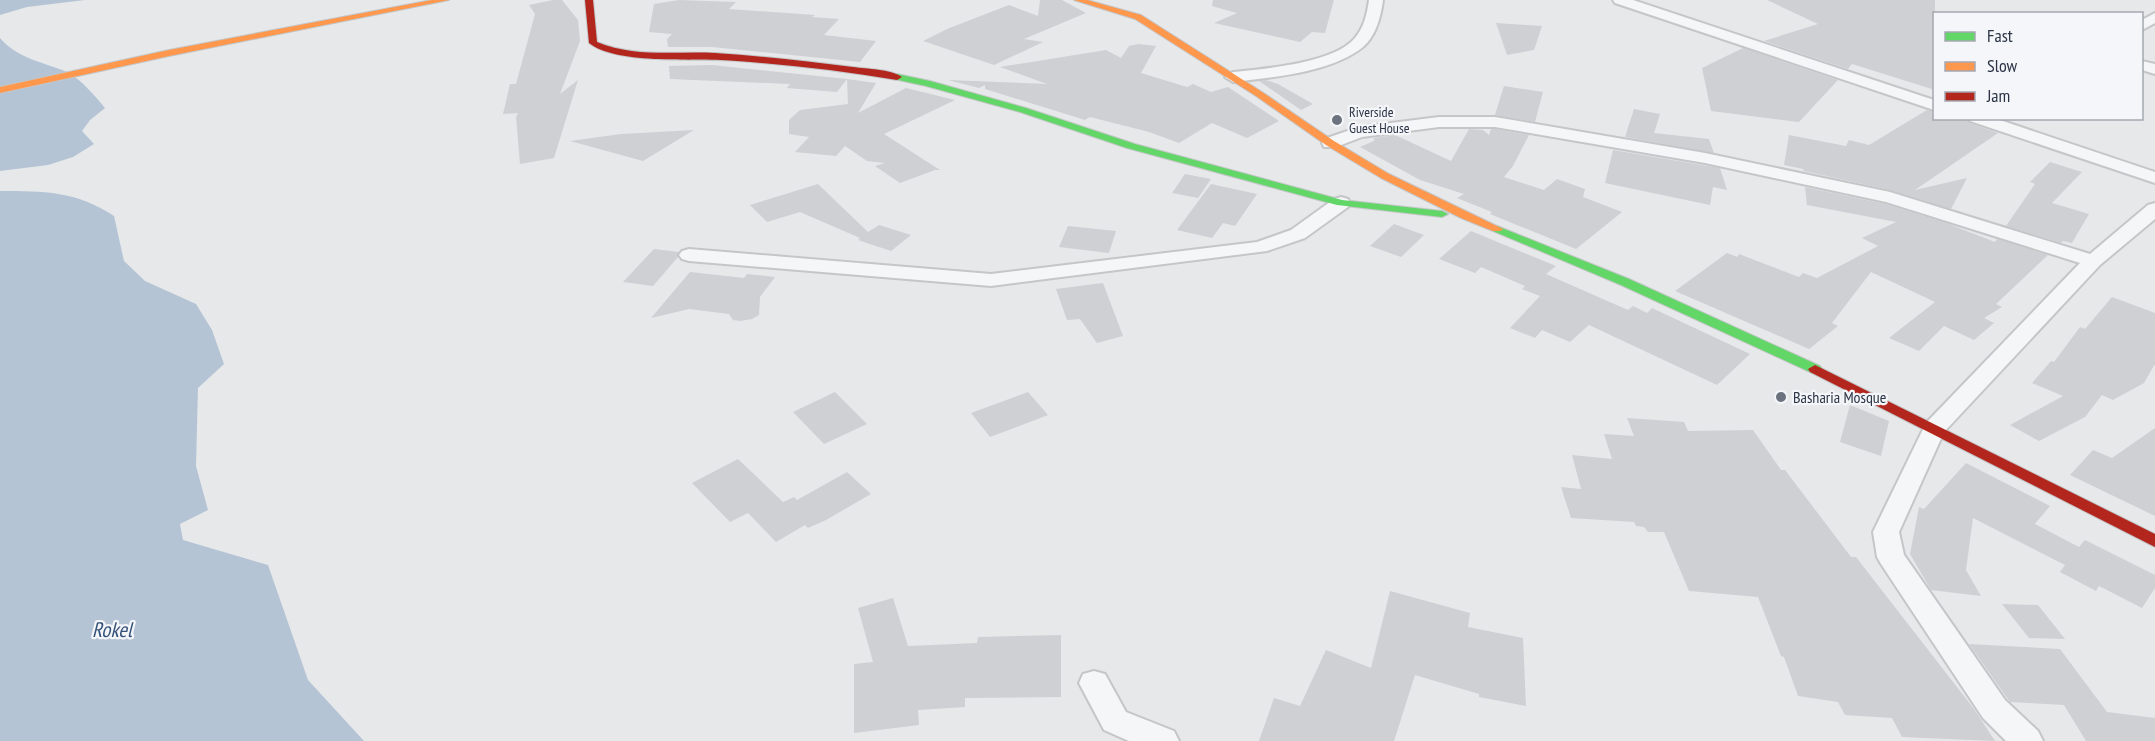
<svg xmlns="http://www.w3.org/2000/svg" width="2155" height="741" viewBox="0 0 2155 741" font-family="'PT Sans Narrow',sans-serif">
<rect width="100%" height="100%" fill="#e6e8ea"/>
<!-- water -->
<g fill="#b4c4d5">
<polygon points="0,0 85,0 27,7 0,15"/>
<path d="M 0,38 C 16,58 46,63 67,72 C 81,79 95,96 105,108 L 90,120 L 82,131 L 94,144 L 73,157 L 48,165 L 0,171 Z"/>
<path d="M 0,191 C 44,191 76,191 114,216 L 124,261 L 145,281 L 196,304 L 212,330 L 224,364 L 198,388 L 196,466 L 208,510 L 180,524 L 183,540 L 268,565 L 308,680 L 364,741 L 0,741 Z"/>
</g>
<!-- building -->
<g fill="#ced0d3">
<polygon points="553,0 562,0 578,20 580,41 560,94 578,80 554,158 520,164 516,117 518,113 503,114 510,84 516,84 535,14 529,5"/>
<polygon points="679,0 736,2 729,9 815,15 812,17 839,19 824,35 876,41 860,62 712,47 668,47 667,39 672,34 649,32 654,4"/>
<polygon points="1040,0 1062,0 1086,13 1024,39 1043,42 994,65 923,41 947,29 1009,5 1038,16"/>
<polygon points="1213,0 1334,0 1325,33 1312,32 1300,42 1214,23 1237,13 1212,6"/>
<polygon points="1767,0 1935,0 1935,90 1852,64 1848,69 1764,41 1818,24"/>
<polygon points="1496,23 1542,26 1534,50 1507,55"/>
<polygon points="1138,44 1156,46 1141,73 1187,87 1193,84 1211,92 1228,87 1279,121 1247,138 1212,123 1179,143 1149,132 1090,117 1085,120 985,89 985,85 979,88 948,80 1047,84 1000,67 1106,50 1121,58 1129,46"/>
<polygon points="1743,48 1838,80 1799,122 1711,111 1702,68"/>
<polygon points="712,65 847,79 837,92 787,88 790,84 670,79 669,66"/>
<polygon points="847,79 876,83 858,113 906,88 955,100 884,134 940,170 935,170 900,183 875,166 885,163 867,161 845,146 836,156 795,152 809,137 789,134 789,120 800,110 848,104"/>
<polygon points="1266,80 1278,84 1313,104 1301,110 1259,81"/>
<polygon points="1504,86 1543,92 1535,122 1495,115"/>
<polygon points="1634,109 1660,114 1654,133 1709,139 1714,153 1625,137"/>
<polygon points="1927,110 1935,112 1935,118 1966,118 1969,123 1998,133 1915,190 1967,178 1951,209 1890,190 1804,171 1803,169 1784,165 1789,135 1846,146 1849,140 1869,145"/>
<polygon points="1469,129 1483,130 1489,135 1491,129 1495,129 1529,135 1513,166 1504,177 1544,190 1557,179 1585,189 1583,197 1622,212 1576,249 1490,214 1492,212 1457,198 1464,194 1420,180 1360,147 1374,141 1374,138 1395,135 1451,161"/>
<polygon points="694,130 643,161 570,141 621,134"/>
<polygon points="1613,150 1720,168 1727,190 1713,187 1710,205 1605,183"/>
<polygon points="2050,162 2082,172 2052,203 2089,214 2072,243 2063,241 2061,243 2006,226 2035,184 2030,182"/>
<polygon points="1185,174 1211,179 1198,198 1172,193"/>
<polygon points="818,184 868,232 879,225 911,235 891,251 858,240 860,238 800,212 767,222 750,205"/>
<polygon points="1211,184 1257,194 1235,226 1223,223 1212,238 1177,230"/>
<polygon points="1805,187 1885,204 1946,223 1995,242 1997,239 2048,255 1996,304 2002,307 1984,318 1994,323 1974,340 1944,326 1919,351 1889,338 1935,302 1871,272 1832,323 1838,326 1809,349 1675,291 1727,253 1737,257 1739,254 1799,277 1803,273 1817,278 1878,246 1862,238 1896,222 1807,205"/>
<polygon points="1394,224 1424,235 1401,257 1370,246"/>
<polygon points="1068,226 1116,231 1109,253 1059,247"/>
<polygon points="1471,231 1556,266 1546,274 1628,310 1633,306 1647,313 1652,308 1750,354 1717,385 1589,325 1570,342 1542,330 1535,338 1510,328 1540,296 1522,289 1525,286 1481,267 1475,273 1439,259"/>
<polygon points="654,249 679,252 678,257 653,286 623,282"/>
<polygon points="690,272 744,278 747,274 775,277 760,297 759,315 752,319 740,321 733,320 729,314 689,309 651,318"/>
<polygon points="1103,283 1123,336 1097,343 1080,319 1067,320 1056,289"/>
<polygon points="2112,297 2155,313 2155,364 2144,383 2113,400 2102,395 2085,417 2039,441 2010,425 2063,396 2032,383 2051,361 2054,362 2080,327 2085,329"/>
<polygon points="835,392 867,424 824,444 793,412"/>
<polygon points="1028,392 1048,415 990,437 971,413"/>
<polygon points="1850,405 1889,421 1881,456 1840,442"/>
<polygon points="1627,418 1684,422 1688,431 1753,430 1781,470 1785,470 1851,557 1856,557 1974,709 1995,741 1902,737 1892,718 1845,715 1838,702 1798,696 1784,657 1781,656 1758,597 1689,591 1664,532 1648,532 1644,527 1636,526 1634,522 1571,518 1561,487 1581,489 1572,455 1612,459 1604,434 1634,436"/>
<polygon points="2155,428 2155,516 2070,475 2093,450 2112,458"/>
<polygon points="738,459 783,502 794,497 797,500 847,472 871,494 826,520 808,528 805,525 776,542 748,513 730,522 692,483"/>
<polygon points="1966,463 2050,506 2035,524 2079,547 2085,540 2155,575 2155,588 2142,608 2099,586 2096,591 2060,572 2065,565 1973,518 1966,570 1981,596 1931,590 1910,554 1919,507 1924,509"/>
<polygon points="1390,591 1470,613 1468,627 1523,638 1526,706 1479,697 1479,694 1415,675 1394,741 1259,741 1274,698 1300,706 1326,650 1371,668"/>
<polygon points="893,598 908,646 977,643 978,637 1061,635 1061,697 965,698 965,707 918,710 919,725 854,733 854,664 873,662 858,608"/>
<polygon points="2002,604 2038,605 2065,639 2029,638"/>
<polygon points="1969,644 2060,649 2107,712 2155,718 2155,741 2086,741 2064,705 2010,702"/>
</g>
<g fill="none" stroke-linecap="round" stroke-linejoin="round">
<defs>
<g id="street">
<path d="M 1369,0 L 1383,0 C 1381,16 1376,36 1363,47 C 1330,73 1274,77 1233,82 L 1225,77 L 1233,72 C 1264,69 1333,63 1354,39 C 1364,28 1367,14 1369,0 Z"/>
<polygon points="1613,0 1633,0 1934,100 1934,110 1615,3"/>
<polygon points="2155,13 2155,23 2142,30 2142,20"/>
<polygon points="2142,61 2155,64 2155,74 2142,70"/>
<polygon points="1439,117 1495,117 1705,153 1890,192 2090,254 2148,205 2155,203 2155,219 2100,265 1944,432 1899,532 1904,555 1909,562 2005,700 2038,731 2043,741 2006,741 1983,718 1881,564 1877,557 1873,532 1926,423 2080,263 1886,202 1705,163 1495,127 1439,127 1362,137 1336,147 1324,147 1322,143 1324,139 1359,127"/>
<polygon points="1968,118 1994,118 2155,172 2155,183 1970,121"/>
<polygon points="1341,197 1348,199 1350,203 1348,207 1305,238 1267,251 991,286 689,261 682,259 679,255 682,251 689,249 991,274 1257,242 1291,230 1334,199"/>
<polygon points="1094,671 1105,674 1126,712 1174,731 1179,741 1129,741 1104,730 1079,683 1083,674"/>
</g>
<g id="fast">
<polygon points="897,74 930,81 1026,108 1135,144 1342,200 1442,211 1448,214 1442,217 1337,205 1127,148 1020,112 926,86 894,79 894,75"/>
<polygon points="1497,226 1629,279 1820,366 1822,369 1815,373 1810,372 1621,285 1493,231 1491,229"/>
</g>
<g id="slow">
<polygon points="432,0 449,0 169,56 0,93 0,87 169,50"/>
<polygon points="1074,0 1087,0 1141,15 1262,92 1334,141 1389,174 1503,229 1501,231 1493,231 1461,218 1381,178 1326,145 1256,96 1135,19"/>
</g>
<g id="jam">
<path d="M 585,0 L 593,0 L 597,42 C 636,58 675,51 715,53 C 761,56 807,61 853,67 C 867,69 890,69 902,77 L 897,80 C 844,71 791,65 737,61 C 699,57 618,66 589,43 Z"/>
<polygon points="1815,365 2155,534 2155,547 1810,372 1808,369"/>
</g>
</defs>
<!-- street casing -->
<use href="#street" stroke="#c4c6c8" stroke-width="4"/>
<!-- fast casing -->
<use href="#fast" stroke="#c4c6c8" stroke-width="2"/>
<!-- slow casing -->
<use href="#slow" stroke="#c4c6c8" stroke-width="2"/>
<!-- jam casing -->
<use href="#jam" stroke="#c4c6c8" stroke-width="2"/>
<!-- street -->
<use href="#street" fill="#f5f6f7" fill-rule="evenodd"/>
<!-- fast -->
<use href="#fast" fill="#63d668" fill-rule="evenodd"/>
<!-- slow -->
<use href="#slow" fill="#ff974d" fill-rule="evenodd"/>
<!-- jam -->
<use href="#jam" fill="#b3261e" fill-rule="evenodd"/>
</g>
<!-- markers -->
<g fill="#6c737f" stroke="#f4f6f9" stroke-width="2">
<circle cx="1337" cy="120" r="6"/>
<circle cx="1781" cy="397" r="6"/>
</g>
<g text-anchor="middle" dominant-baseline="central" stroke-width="4.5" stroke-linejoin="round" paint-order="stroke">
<!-- far-poi labels -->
<g font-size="14" fill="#2b3445" stroke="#f4f6f9" text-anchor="start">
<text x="1349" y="112">Riverside<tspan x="1349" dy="16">Guest House</tspan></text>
</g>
<!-- poi labels -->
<g font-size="16" fill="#2b3445" stroke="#f4f6f9" text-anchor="start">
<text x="1793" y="397">Basharia Mosque</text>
</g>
<!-- near-water labels -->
<g font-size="21" font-style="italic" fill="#34527a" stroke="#f4f6f9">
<text x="112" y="629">Rokel</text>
</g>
</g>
<!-- legend -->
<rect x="1933" y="12" width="210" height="108" fill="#f4f6f9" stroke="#a4a8b1" stroke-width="1.5"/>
<rect x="1945" y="32" width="30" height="9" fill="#63d668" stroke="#a4a8b1" stroke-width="1.5"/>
<text x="1987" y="42" font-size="18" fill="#2b3445">Fast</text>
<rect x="1945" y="62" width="30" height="9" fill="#ff974d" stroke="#a4a8b1" stroke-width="1.5"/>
<text x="1987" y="72" font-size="18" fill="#2b3445">Slow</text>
<rect x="1945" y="92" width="30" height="9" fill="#b3261e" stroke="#a4a8b1" stroke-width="1.5"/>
<text x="1987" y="102" font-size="18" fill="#2b3445">Jam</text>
</svg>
